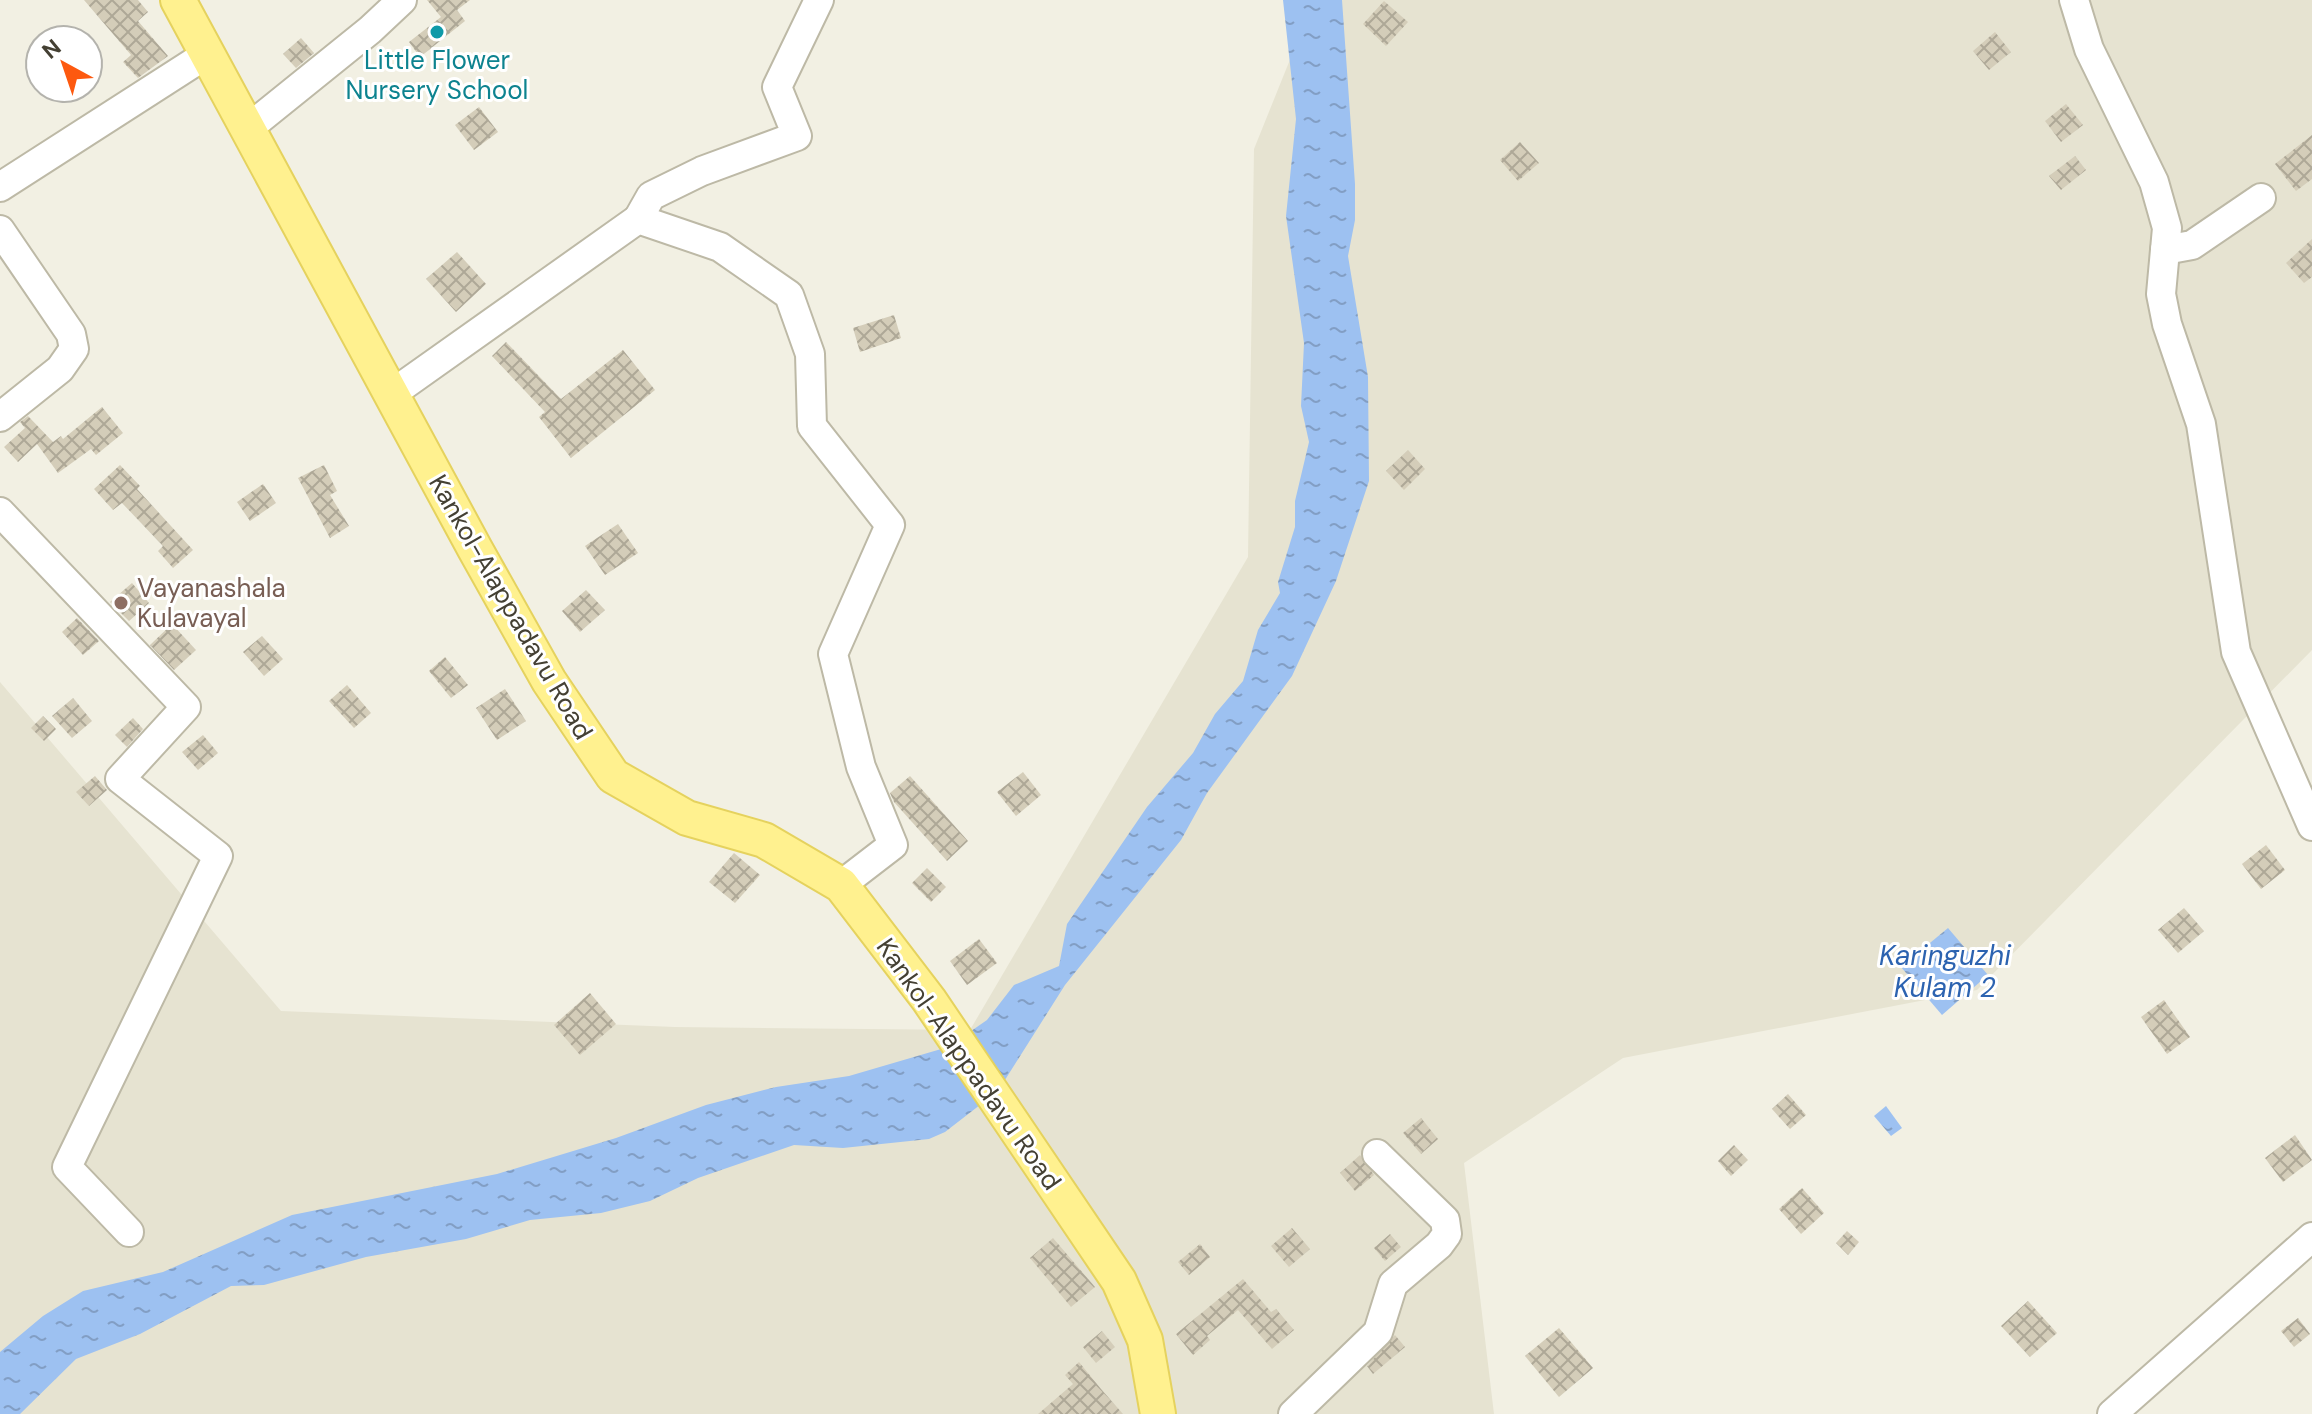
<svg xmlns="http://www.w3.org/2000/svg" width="2312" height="1414" viewBox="0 0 2312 1414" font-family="'DM Sans',sans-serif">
<defs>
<pattern id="water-ripples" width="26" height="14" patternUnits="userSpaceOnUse" patternTransform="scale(2)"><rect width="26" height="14" fill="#9dc1f1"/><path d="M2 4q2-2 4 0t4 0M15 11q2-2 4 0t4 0" fill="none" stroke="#829ec4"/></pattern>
<pattern id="building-cross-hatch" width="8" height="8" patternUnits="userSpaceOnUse" patternTransform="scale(2)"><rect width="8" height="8" fill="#d4cdb9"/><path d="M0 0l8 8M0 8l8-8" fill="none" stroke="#aea897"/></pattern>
</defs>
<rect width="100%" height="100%" fill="#f2f0e3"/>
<!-- residential -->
<polygon fill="#e6e3d1" points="1314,0 2312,0 2312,650 1977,990 1623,1058 1464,1163 1494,1414 0,1414 0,682 281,1011 675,1027 970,1030 1248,557 1254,149"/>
<!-- water -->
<g fill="url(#water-ripples)">
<polygon points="1283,0 1342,0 1355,184 1355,220 1348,256 1368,377 1369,481 1336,581 1292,676 1207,793 1181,840 1065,985 998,1091 945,1132 929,1139 843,1148 794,1145 698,1178 650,1201 601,1213 530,1220 466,1239 366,1257 264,1285 231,1286 140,1334 76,1359 20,1414 0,1414 0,1352 43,1316 83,1291 163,1272 292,1215 497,1174 616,1138 706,1105 776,1087 849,1076 948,1047 987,1020 1014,985 1059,966 1067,924 1147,807 1193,753 1215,714 1243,681 1258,630 1280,593 1278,582 1295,527 1295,501 1309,442 1301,406 1304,343 1286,216 1296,119"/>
<polygon points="1948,928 1988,975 1942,1015 1901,967"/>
<polygon points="1886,1106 1902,1128 1891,1136 1874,1116"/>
</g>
<!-- building -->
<g fill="url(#building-cross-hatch)">
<polygon points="84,0 138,0 148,12 138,21 168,56 138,78 123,62 131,55"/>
<polygon points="427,0 470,0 457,10 465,21 420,57 409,42 441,17"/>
<polygon points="1384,1 1408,22 1386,46 1363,24"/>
<polygon points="1995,32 2011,52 1989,70 1973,51"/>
<polygon points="301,38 314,53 296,68 283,54"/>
<polygon points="2066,104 2083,125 2061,142 2045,121"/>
<polygon points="479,107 498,132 474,150 455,125"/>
<polygon points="2312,135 2312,179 2296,191 2275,164"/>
<polygon points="1520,142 1539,163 1518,181 1500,160"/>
<polygon points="2075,156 2086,170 2061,190 2049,176"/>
<polygon points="2312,239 2312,277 2304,283 2286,263"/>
<polygon points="457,252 486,284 456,312 426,279"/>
<polygon points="894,315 901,338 860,352 853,328"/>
<polygon points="506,342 561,399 623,350 655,390 571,458 539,417 545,412 492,356"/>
<polygon points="102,407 123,433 96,455 91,449 58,473 37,444 18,462 4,447 25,428 20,422 28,416 53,442 61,436 63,439"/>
<polygon points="1408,450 1425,469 1404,490 1386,471"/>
<polygon points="120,465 140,486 137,489 193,550 173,568 158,551 163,546 122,503 113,510 94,489"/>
<polygon points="324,465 337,491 330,495 349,526 330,538 298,478"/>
<polygon points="263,484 276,503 250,521 237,502"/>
<polygon points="618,524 638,553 605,575 585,546"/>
<polygon points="132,583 149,603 129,621 110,602"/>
<polygon points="586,590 605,610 580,632 562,611"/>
<polygon points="77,618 99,641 83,655 62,632"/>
<polygon points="172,624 196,650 174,670 150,645"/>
<polygon points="262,636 283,659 264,676 243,652"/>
<polygon points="445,657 468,685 451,698 429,671"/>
<polygon points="347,685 371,713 354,728 329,701"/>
<polygon points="505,689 526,721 497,740 476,708"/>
<polygon points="73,698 92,721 72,738 52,716"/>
<polygon points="43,716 56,729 44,741 31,728"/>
<polygon points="133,718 143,729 127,747 115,735"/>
<polygon points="203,735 218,753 198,770 182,752"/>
<polygon points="1023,772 1041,795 1016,816 997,792"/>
<polygon points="95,776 107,790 89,806 76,792"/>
<polygon points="910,776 968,841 947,861 894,802 890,793"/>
<polygon points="2266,845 2285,870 2261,889 2242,864"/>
<polygon points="734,853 760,875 735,903 709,882"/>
<polygon points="927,868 946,887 931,902 912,883"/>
<polygon points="2184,908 2204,931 2178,953 2158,930"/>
<polygon points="979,939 997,963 967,985 950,961"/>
<polygon points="590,993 616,1024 580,1055 554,1025"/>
<polygon points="2164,1000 2190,1037 2167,1054 2141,1017"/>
<polygon points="1788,1094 1806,1115 1790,1129 1772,1109"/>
<polygon points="1421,1118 1438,1139 1421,1154 1403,1133"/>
<polygon points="2295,1135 2312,1160 2283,1182 2265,1158"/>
<polygon points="1734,1145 1748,1160 1731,1176 1718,1161"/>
<polygon points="1360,1155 1374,1175 1355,1191 1340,1173"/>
<polygon points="1802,1188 1824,1213 1801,1234 1779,1209"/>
<polygon points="1292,1228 1310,1249 1289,1267 1271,1246"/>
<polygon points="1847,1231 1859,1242 1848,1255 1836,1243"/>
<polygon points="1390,1234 1401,1247 1385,1261 1374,1248"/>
<polygon points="1053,1238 1095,1287 1071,1307 1030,1258"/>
<polygon points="1200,1244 1210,1257 1189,1275 1178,1262"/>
<polygon points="1243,1279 1271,1312 1276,1309 1294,1330 1272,1349 1238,1310 1207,1336 1210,1340 1193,1355 1176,1334"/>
<polygon points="2028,1301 2057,1333 2030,1357 2001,1326"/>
<polygon points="2298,1318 2310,1334 2294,1347 2281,1331"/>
<polygon points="1559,1328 1593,1368 1559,1397 1525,1356"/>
<polygon points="1102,1331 1115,1347 1096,1363 1083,1347"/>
<polygon points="1395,1335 1405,1347 1373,1374 1367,1366"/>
<polygon points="1079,1362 1101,1389 1123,1414 1038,1414 1073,1384 1065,1375"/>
</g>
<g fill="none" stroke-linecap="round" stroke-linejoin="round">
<defs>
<g id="minor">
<polyline points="2074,0 2089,49 2154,182 2167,228 2161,294 2167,324 2201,424 2236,652 2312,826"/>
<polyline points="246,130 370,30 402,0"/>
<polyline points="0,187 207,54"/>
<polyline points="638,219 651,196 702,171 797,136 777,87 819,0"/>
<polyline points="0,230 71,334 74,349 60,369 0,417"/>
<polyline points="2165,250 2192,245 2261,198"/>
<polyline points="390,395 638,219 720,247 789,295 810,354 812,426 890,525 833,654 861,767 893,845 841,885"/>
<polyline points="0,512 186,707 120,779 218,856 67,1167 129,1232"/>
<polyline points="1293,1414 1378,1332 1393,1284 1439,1245 1447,1234 1445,1220 1377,1154"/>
<polyline points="2112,1414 2312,1237"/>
</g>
<polyline id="major" points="178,0 475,549 549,681 613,776 687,818 764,840 841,885 929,1000 1119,1281 1145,1340 1158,1414"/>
</defs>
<!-- minor casing -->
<use href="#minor" stroke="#bdb9a6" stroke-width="32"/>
<!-- major casing -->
<use href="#major" stroke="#e5d25e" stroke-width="38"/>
<!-- minor -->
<use href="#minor" stroke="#fff" stroke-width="28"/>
<!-- major -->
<use href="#major" stroke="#fff18f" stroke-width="34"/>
</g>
<!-- markers -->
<circle fill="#0f9aa8" stroke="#fff" stroke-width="3" cx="437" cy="32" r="8"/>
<circle fill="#8d6e63" stroke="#fff" stroke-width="3" cx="121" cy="603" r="8"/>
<g text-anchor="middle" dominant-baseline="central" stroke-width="6" stroke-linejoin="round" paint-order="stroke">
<!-- culture labels -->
<g font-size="26" fill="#0d838f" stroke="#fff">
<text x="437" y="60">Little Flower<tspan x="437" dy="30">Nursery School</tspan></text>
</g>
<!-- education labels -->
<g font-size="26" fill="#785e54" stroke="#fff" text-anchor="start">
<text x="137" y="588">Vayanashala<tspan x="137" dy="30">Kulavayal</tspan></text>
</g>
<!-- street labels -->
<g font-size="26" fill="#444033" stroke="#fff">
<text transform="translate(511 607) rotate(60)">Kankol-Alappadavu Road</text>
<text transform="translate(969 1064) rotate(55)">Kankol-Alappadavu Road</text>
</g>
<!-- water labels -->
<g font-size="28" font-style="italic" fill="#2c63b0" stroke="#fff">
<text x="1945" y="955">Karinguzhi<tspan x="1945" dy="32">Kulam 2</tspan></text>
</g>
</g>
<!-- north arrow -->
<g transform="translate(64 64) rotate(320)"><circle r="38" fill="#ffffff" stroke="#b4b3ad" stroke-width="2"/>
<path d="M0-6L14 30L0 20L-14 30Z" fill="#fd590f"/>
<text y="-12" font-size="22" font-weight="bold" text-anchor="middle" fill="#444033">N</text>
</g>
</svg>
